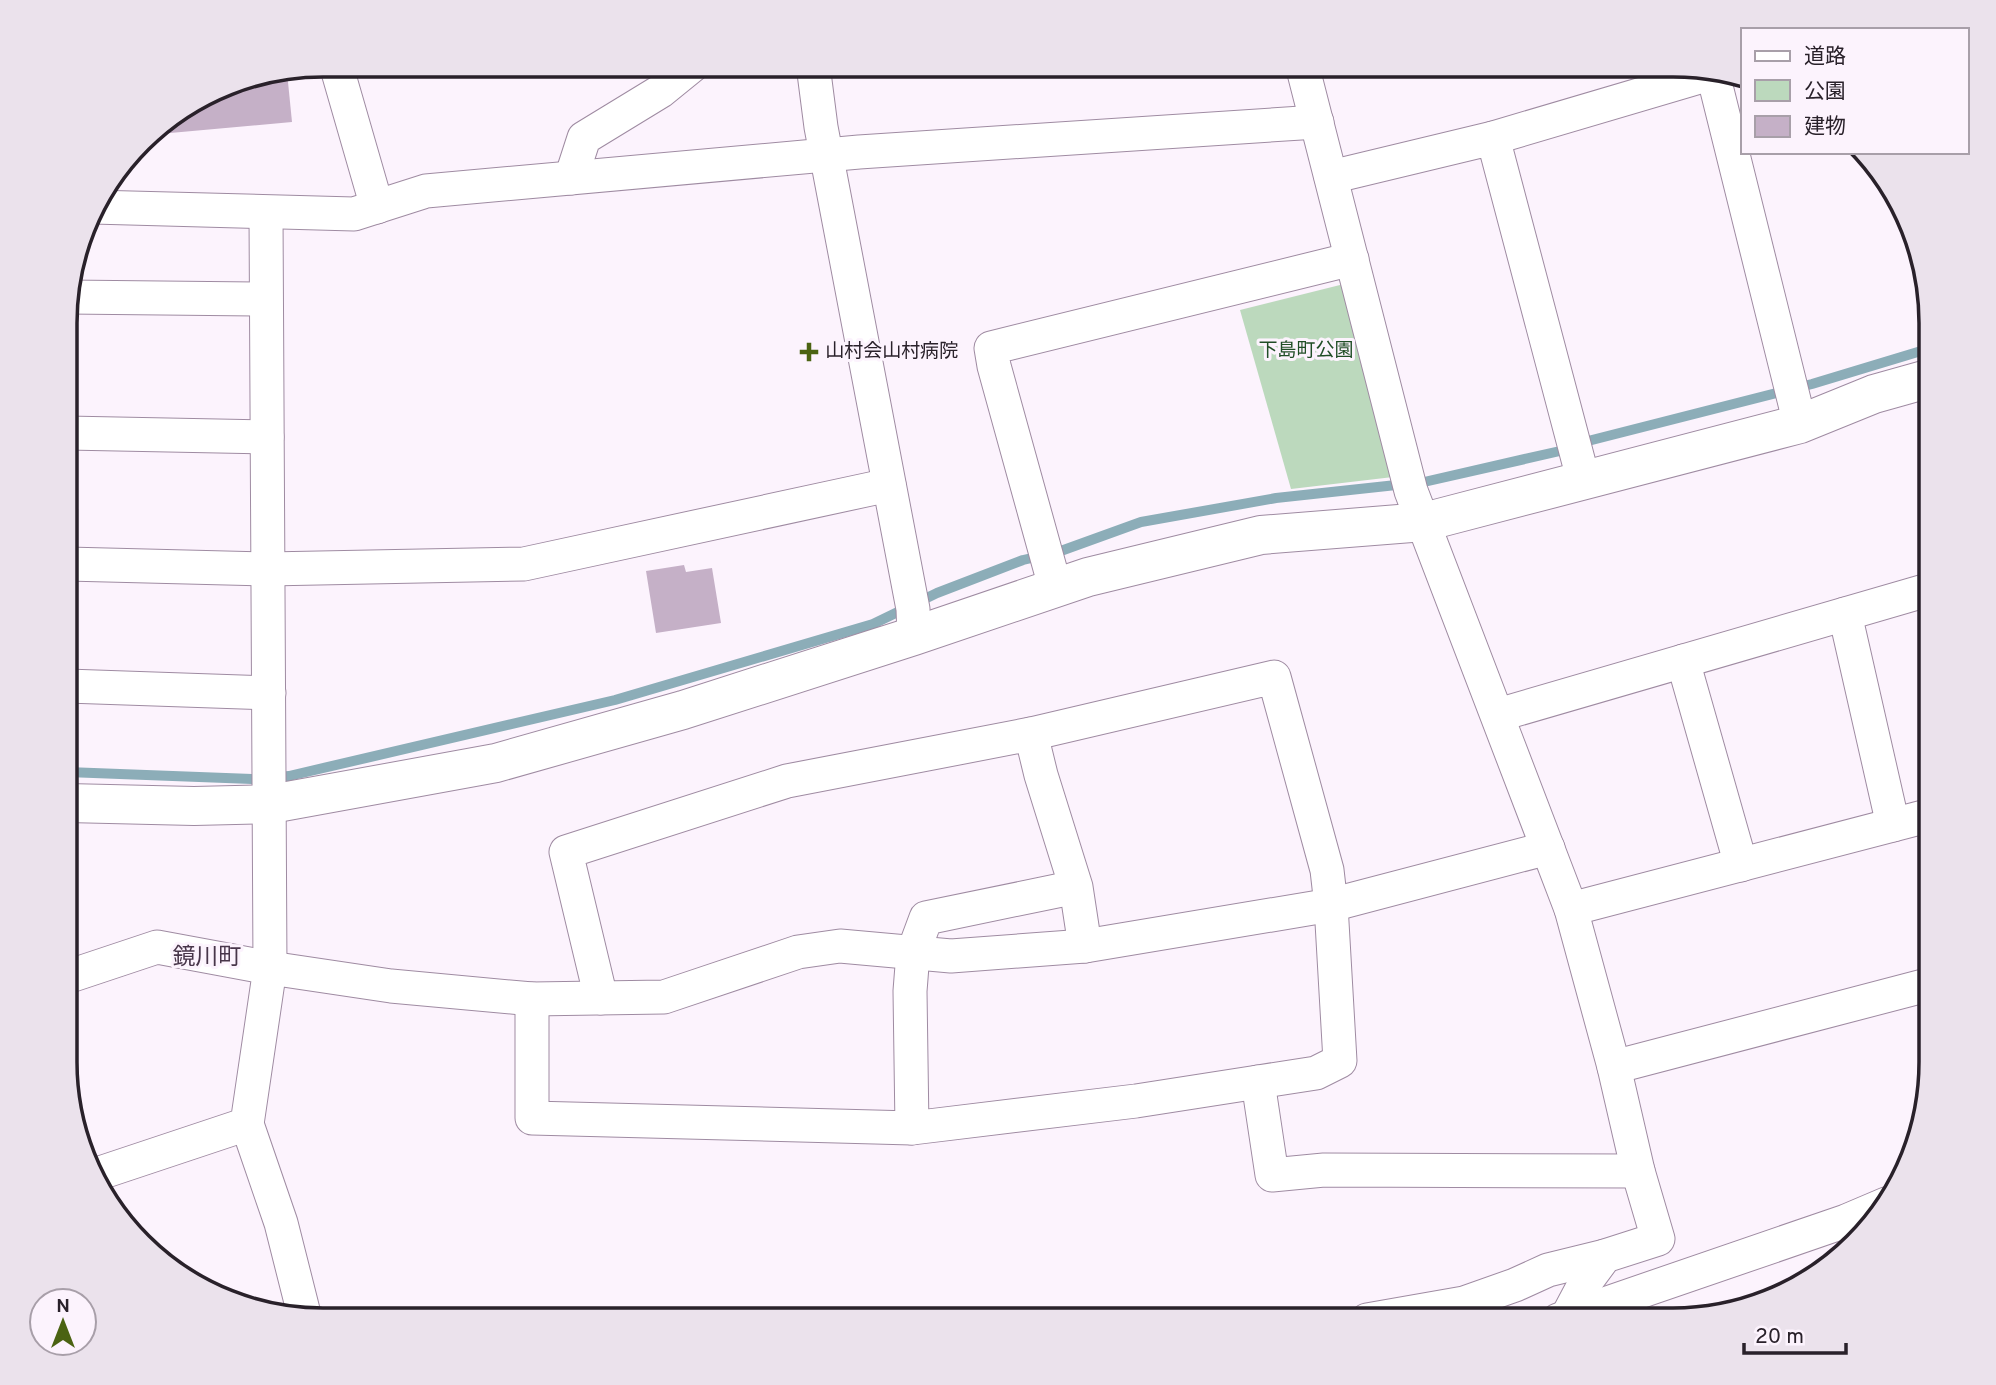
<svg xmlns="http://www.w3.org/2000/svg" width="1996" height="1385" viewBox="0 0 1996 1385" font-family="Overpass,'Noto Sans JP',sans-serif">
<rect width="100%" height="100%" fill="#fcf3fd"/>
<!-- green -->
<polygon fill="#bcd9bd" points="1344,284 1393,477 1291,489 1240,310"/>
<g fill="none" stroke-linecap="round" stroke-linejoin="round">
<!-- stream -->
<polyline stroke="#8cadb8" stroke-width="10" points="67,772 252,779 289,776 615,700 873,624 937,593 1023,560 1058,552 1141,522 1276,498 1424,482 1560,451 1588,441 1812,384 1931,348"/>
</g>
<!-- building -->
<g fill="#c5b0c7">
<polygon points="287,72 292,122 148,135 152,129 225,84"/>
<polygon points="684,565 686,572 712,568 721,623 656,633 646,571"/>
</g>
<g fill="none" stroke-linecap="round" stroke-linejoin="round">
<defs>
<g id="minor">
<polyline points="336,65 377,207"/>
<polyline points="813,65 821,127 913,609 914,636"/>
<polyline points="1302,65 1411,491 1571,909 1614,1067 1638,1171 1658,1239 1605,1256 1585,1283 1567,1317"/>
<polyline points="1712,70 1800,424"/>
<polyline points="1493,138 1713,73"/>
<polyline points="1331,177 1493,138 1584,482"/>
<polyline points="571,178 584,138 661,91 693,65"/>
<polyline points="93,207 354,214 426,191 859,152 1317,122"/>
<polyline points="67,297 265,299"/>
<polyline points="67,433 267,437"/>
<polyline points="67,564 268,569 524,564 889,485"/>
<polyline points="1053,590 1051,572 994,366 991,348 1352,259"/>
<polyline points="1845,614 1893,825"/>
<polyline points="1683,661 1741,865"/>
<polyline points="67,686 269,693"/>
<polyline points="1498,715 1931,589"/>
<polyline points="1076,887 926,918 913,953 910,991 912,1128 1136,1101 1258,1082 1316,1073 1340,1061 1331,905 1327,870 1274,677 1031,734 1041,775 1076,887 1085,946"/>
<polyline points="1571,909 1931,815"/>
<polyline points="67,977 157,947 270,968 391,986 532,999 664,997 798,952 840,946 951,956 1085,946 1331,905 1548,848"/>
<polyline points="601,998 566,852 787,781 1031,734"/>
<polyline points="532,999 532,1118 912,1128"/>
<polyline points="1614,1067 1931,984"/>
<polyline points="1258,1082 1272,1175 1324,1170 1638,1171"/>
<polyline points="247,1124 281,1223 305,1318 300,1318"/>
<polyline points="94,1175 247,1124 270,968 266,213"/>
<polyline points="1367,1320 1464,1303 1515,1285 1548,1270 1605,1256"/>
<polyline points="1558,1320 1846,1221 1886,1204"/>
</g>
<polyline id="tertiary" points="67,803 194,806 271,804 496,763 683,710 914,636 1088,577 1261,535 1424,522 1800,424 1874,394 1931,378"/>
</defs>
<!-- minor casing -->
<use href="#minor" stroke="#9f8ba2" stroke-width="35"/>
<!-- tertiary casing -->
<use href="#tertiary" stroke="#9f8ba2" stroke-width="40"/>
<!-- minor -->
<use href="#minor" stroke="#fff" stroke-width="33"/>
<!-- tertiary -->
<use href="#tertiary" stroke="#fff" stroke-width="38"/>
</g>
<!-- markers -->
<path fill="#4b6312" stroke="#fcf3fd" stroke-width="2.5" d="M805.5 341.5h7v7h7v7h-7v7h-7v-7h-7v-7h7z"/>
<g text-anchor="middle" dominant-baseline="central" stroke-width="6" stroke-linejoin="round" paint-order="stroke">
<!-- park labels -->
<g font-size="19" fill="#204e26" stroke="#fcf3fd">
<text x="1306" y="351">下島町公園</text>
</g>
<!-- poi labels -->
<g font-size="19" fill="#29212a" stroke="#fcf3fd" text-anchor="start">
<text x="825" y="352">山村会山村病院</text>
</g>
<!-- quarter labels -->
<g font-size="23" fill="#48364a" stroke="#fcf3fd">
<text x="207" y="958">鏡川町</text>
</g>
</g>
<!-- crop -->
<path d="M0 0H1996V1385H0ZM323 77H1673A246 246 0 0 1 1919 323V1062A246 246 0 0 1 1673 1308H323A246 246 0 0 1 77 1062V323A246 246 0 0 1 323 77Z" fill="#ebe2ec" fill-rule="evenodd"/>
<path fill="none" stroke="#29212a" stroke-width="3.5" d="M323 77H1673A246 246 0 0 1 1919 323V1062A246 246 0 0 1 1673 1308H323A246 246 0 0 1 77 1062V323A246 246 0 0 1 323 77Z"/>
<!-- legend -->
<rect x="1741" y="28" width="228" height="126" fill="#fcf3fd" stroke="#a89fa9" stroke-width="2"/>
<rect x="1755" y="51" width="35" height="10" fill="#ffffff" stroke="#a89fa9" stroke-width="2"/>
<text x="1804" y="63" font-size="21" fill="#29212a">道路</text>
<rect x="1755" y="80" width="35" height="21" fill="#bcd9bd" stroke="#a89fa9" stroke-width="2"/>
<text x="1804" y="98" font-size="21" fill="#29212a">公園</text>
<rect x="1755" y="116" width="35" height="21" fill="#c5b0c7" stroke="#a89fa9" stroke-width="2"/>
<text x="1804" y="133" font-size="21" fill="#29212a">建物</text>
<!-- north arrow -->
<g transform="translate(63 1322)"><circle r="33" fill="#fcf3fd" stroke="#a89fa9" stroke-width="2"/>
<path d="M0-5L12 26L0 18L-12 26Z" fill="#4b6312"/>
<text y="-10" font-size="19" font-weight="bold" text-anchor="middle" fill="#29212a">N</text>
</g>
<!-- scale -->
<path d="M1744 1343v10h102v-10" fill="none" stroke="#29212a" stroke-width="3.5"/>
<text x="1755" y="1343" font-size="21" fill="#29212a" stroke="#fcf3fd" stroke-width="5" paint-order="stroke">20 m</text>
</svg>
